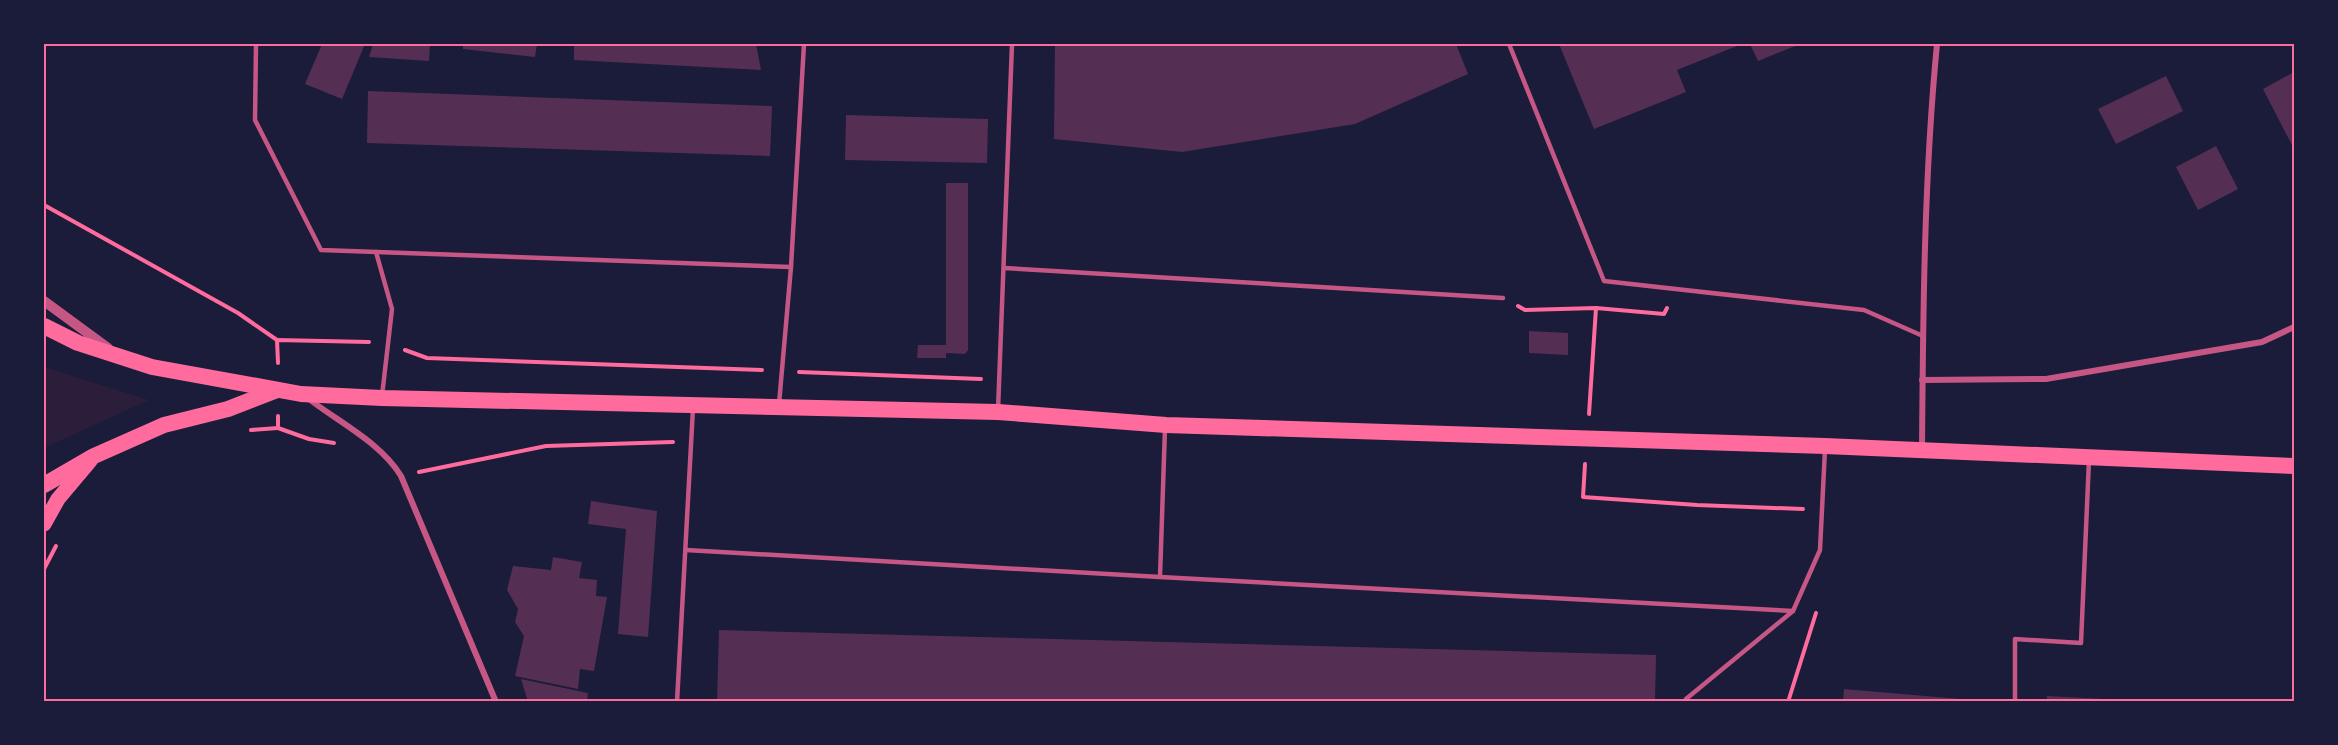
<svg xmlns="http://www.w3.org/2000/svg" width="2338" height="745" viewBox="0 0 2338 745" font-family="'Roboto Condensed',sans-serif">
<rect width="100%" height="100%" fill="#1b1b3a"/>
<!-- green -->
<polygon fill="#2a1e3b" points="44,367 149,400 44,448"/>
<!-- building -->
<g fill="#542f53">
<polygon points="322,44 365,44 342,99 305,84"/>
<polygon points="373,44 430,44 429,61 369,57"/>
<polygon points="463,44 537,44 535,57 463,49"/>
<polygon points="574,44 756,44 761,70 574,60"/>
<polygon points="1055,44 1456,44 1468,74 1355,124 1182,152 1054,139"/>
<polygon points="1559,44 1742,44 1677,70 1686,92 1594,129"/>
<polygon points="1750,44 1800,44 1758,61"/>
<polygon points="2294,72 2294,149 2263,89"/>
<polygon points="2166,76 2183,111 2116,144 2098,109"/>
<polygon points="368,91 772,106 770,156 367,143"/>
<polygon points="846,115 988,119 987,163 845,160"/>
<polygon points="2216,146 2238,189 2198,210 2176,167"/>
<polygon points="946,183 968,183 968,350 965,354 946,353 946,358 917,358 918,345 946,345"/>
<polygon points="1529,331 1568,333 1568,355 1529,353"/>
<polygon points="591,501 657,511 648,637 618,634 626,529 588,524"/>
<polygon points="553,557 582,562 579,578 597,580 596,596 607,597 594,671 580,669 578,689 515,676 524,636 515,622 518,609 507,590 513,566 551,570"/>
<polygon points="719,630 1656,655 1655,702 717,702"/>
<polygon points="521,679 588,693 587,702 528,702"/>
<polygon points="1844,689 1972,700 1972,702 1843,702"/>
<polygon points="2047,696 2122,700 2122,702 2047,702"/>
</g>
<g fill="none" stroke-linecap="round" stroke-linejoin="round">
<!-- path -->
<g stroke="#ff6b9d" stroke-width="4">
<polyline points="44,205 238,313 277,340"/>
<polyline points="1518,306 1525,310 1596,308 1664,314 1667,308"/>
<polyline points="405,350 427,358 762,370"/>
<polyline points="278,363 277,340 369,342"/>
<polyline points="799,372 981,379"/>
<polyline points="1589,414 1596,308"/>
<polyline points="278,416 278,428 309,439 334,443"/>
<polyline points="251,430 278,428"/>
<polyline points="1585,464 1583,497 1697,505 1803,509"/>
<polyline points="419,472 546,446 673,442"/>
<polyline points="44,569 56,546"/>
<polyline points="1788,702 1816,613"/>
</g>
<!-- service -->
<g stroke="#c65784" stroke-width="4.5">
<polyline points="256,44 255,120 321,250 791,267"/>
<polyline points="1509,44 1604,281 1864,310 1923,336"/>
<polyline points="376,252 392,309 382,396"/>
<polyline points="1004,268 1503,298"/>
<polyline points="779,404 791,267 804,44"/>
<polyline points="998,410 1012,44"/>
<polyline points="1165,428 1160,577 1793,611"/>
<polyline points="686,550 1160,577"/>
<polyline points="677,702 693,408"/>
<polyline points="1686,702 1686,699 1793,611 1820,550 1825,449"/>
<polyline points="2015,702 2015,639 2081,643 2089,460"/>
</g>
<!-- minor -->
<g stroke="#c65784" stroke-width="6">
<polyline points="1922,380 2046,379 2262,342 2294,327"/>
<path d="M 309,399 C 340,423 381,443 401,476 L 496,702"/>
<path d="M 1922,450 C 1923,315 1924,178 1937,44"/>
</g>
<!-- tertiary -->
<polyline stroke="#c65784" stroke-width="10" points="44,301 108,348"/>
<!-- primary -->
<polyline stroke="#ff6b9d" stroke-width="15" points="44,524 58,499 90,461"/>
<!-- trunk -->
<g stroke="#ff6b9d" stroke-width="16">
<polyline points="44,326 78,343 152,367 301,394 382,398 998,412 1166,425 1825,446 2294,466"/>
<polyline points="44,485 94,456 164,425 228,409 277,390"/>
</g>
</g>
<!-- border -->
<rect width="2338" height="745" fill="none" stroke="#1b1b3a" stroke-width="90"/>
<rect x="45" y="45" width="2248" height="655" fill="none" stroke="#ff6b9d" stroke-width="2"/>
</svg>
